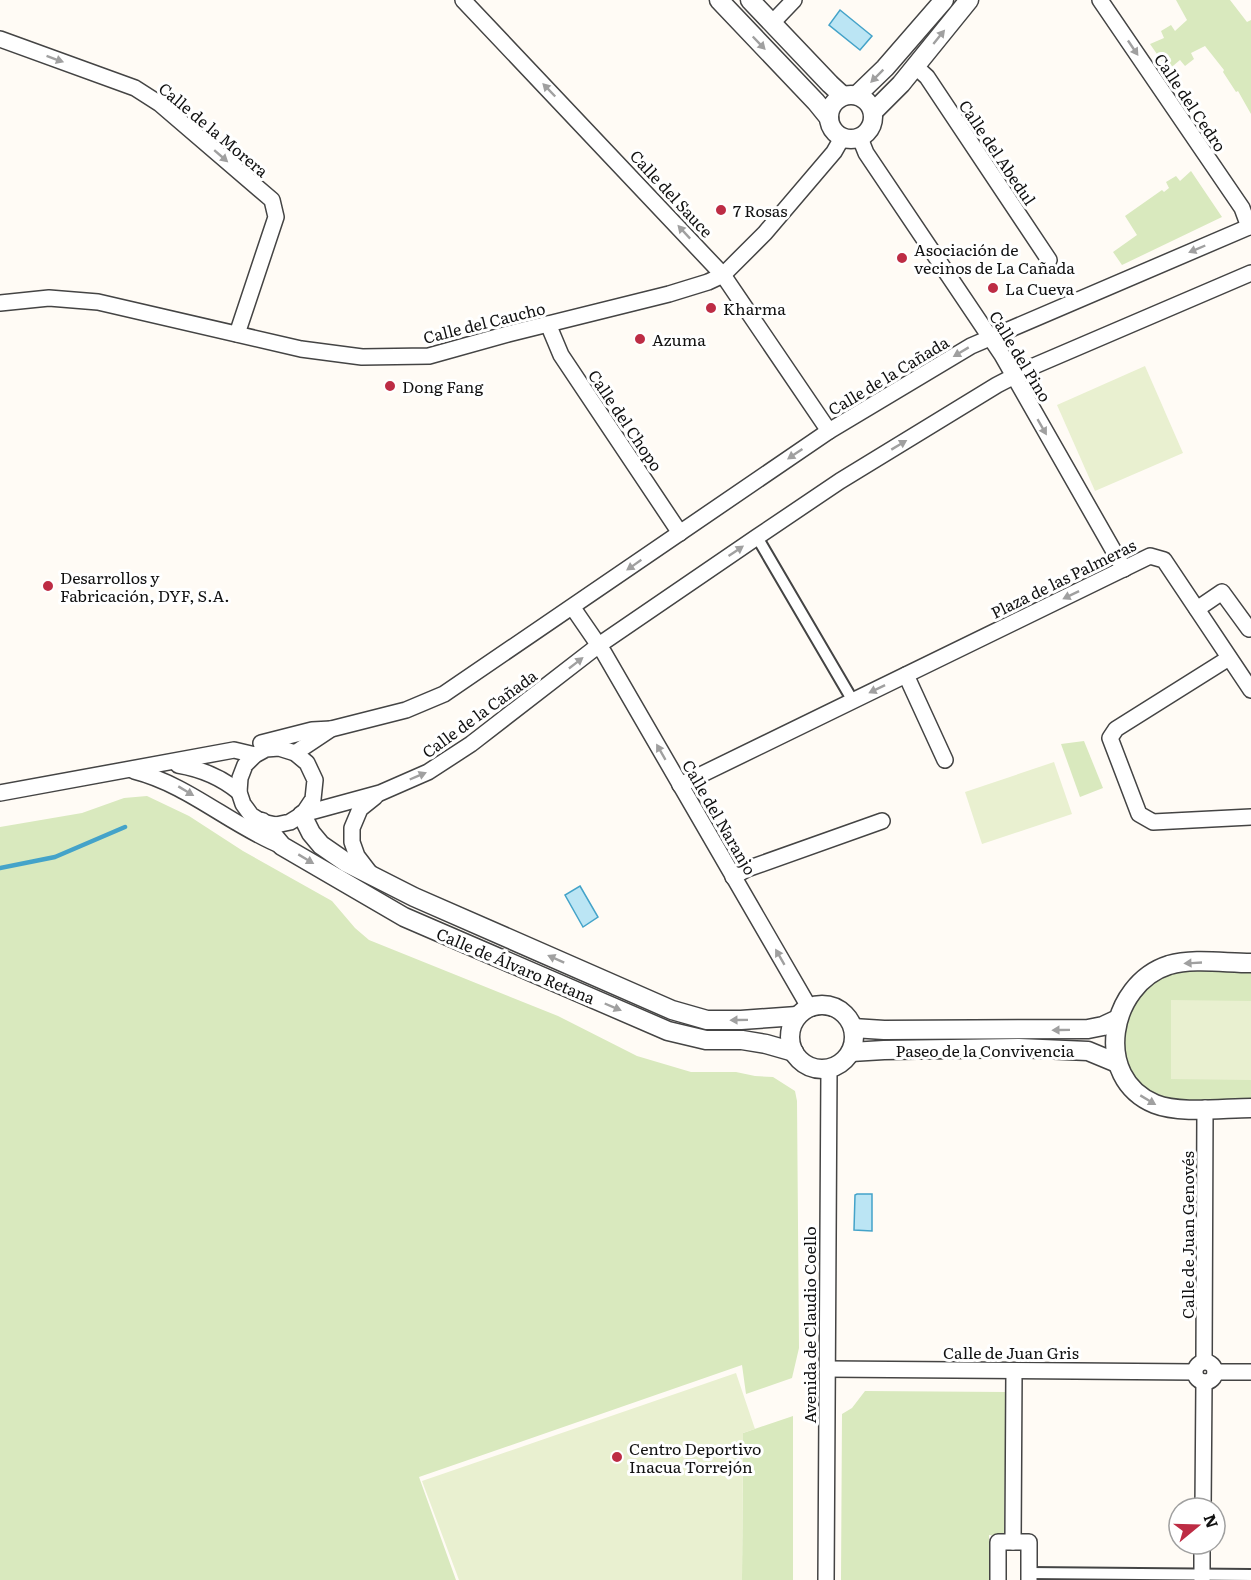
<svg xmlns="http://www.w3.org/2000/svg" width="1251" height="1580" viewBox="0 0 1251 1580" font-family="Literata,serif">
<rect width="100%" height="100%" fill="#fffbf5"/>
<!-- green -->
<g fill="#d9e9be">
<polygon points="1176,0 1230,0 1247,22 1251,20 1251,114 1238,91 1236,92 1223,72 1224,70 1205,46 1191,53 1194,59 1185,66 1180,60 1168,70 1150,44 1164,38 1161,31 1171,25 1175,31 1187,20"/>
<polygon points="1191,171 1222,217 1122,265 1113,252 1137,235 1125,216 1162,190 1164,192 1169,188 1166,182 1176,176 1180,181"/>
<polygon points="1084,741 1103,788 1080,797 1061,744"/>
<polygon points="147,796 189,816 243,851 332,901 355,928 369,940 558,1016 637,1056 691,1072 736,1072 755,1076 773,1077 795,1091 797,1101 799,1348 792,1378 746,1394 742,1365 419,1477 456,1580 0,1580 0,827 82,813 124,798"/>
<path d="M 1193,970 L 1251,972 L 1251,1102 C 1227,1101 1180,1106 1159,1098 C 1128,1086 1118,1051 1123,1021 C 1125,1009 1143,988 1153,982 C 1166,973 1178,972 1193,970 Z"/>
<polygon points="865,1391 1006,1392 1004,1536 989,1535 990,1580 841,1580 842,1414 852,1408"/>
<polygon points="793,1416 793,1580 742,1580 743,1433"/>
</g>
<!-- pitch -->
<g fill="#e9f0d0">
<polygon points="1145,366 1183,453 1095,491 1057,405"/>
<polygon points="1054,762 1072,814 982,844 965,792"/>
<polygon points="1171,1000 1251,1001 1251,1080 1171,1079"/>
<polygon points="736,1373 755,1429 743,1433 742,1580 459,1580 422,1481"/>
</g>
<!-- water -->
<g fill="#bbe5f4" stroke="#44a3c9" stroke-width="1.5">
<polygon points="840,10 872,36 860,50 829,25"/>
<polygon points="580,886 598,917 583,927 565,895"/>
<polygon points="857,1194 872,1194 872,1231 854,1230 855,1195"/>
</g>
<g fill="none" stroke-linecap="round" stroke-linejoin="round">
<!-- stream -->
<polyline stroke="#44a3c9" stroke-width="4.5" points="0,868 55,857 125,827"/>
<defs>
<g id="pedestrian">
<polyline points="757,537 853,701"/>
<polyline points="1029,1573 1251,1575"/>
</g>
<g id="minor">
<polyline points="463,0 723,275 829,431"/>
<polyline points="1100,0 1242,208 1249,227"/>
<polyline points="772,23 794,0"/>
<polyline points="0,39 135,88 160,104 272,200 276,217 237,334"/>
<polyline points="915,66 927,77 1049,260"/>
<polyline points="860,138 866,153 1002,355 1124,569"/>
<polyline points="0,303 49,298 98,302 301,349 362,357 429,356 508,334 669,294 708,282 723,275 765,233 834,152 842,138"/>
<polyline points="548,324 561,355 680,533"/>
<polyline points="573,608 604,653 809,1007"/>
<polyline points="1197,609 1222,592 1249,629 1251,628"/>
<polyline points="1229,658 1116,729 1110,738 1139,814 1153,822 1251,817"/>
<polyline points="906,675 945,760"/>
<polyline points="261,743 312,730 331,729"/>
<polyline points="295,753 331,729 406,710 444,694 829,431 971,346 1251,226"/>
<path d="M 178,765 C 202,769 221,777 239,792"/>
<path d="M 134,771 C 189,785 230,825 282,846"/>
<polyline points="680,785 1150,556 1164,560 1251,690"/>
<polyline points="0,793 234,750 255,755"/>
<polyline points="303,814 313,799 315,780 307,763 295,753 279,748 266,749 255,755 245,765 240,778 239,792 243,804 251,815 262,822 276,825 290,822 303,814 380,793 428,772 471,744 599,645 757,537 840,481 997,385 1034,366 1251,273"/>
<polyline points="370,873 357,856 352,842 352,828 360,809 375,797"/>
<polyline points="733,877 747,869 882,821"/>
<polyline points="1204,1361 1205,1108"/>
<circle cx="1205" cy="1372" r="10"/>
<polyline points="827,1369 1194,1372"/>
<polyline points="1215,1372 1251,1372"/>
<polyline points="1203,1508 1204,1382"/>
<polyline points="1013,1542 1014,1371"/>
<polyline points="826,1580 829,1069"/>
<polyline points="998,1580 998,1542 1029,1542 1029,1580"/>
<polyline points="1202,1580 1202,1544"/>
</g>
<g id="tertiary">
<polyline points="719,0 816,102 829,118"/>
<polyline points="750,0 830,84 843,96"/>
<circle cx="851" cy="117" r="22"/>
<polyline points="857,95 885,68 944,0"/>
<polyline points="873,112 901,84 969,0"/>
<polyline points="302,815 311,833 321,845 347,863 414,897 672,1010 707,1020 741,1020 797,1016"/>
<polyline points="262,822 282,846 404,917 668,1031 706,1040 742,1040 766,1044 794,1052"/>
<path d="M 1251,963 C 1225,963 1193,958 1169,965 C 1109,984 1092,1078 1155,1104 C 1180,1114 1224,1108 1251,1108"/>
<circle cx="822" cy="1037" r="32"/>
<polyline points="853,1028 884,1030 1088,1029 1103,1026 1118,1019"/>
<polyline points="851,1052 884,1050 1019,1048 1088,1051 1117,1063"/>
</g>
</defs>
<!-- pedestrian casing -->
<use href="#pedestrian" stroke="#444" stroke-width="14"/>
<!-- minor casing -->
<use href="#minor" stroke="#444" stroke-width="18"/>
<!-- tertiary casing -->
<use href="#tertiary" stroke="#444" stroke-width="21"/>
<!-- pedestrian -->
<use href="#pedestrian" stroke="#fff" stroke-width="10"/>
<!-- minor -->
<use href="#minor" stroke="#fff" stroke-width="15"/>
<!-- tertiary -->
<use href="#tertiary" stroke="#fff" stroke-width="18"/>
</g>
<!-- one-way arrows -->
<defs><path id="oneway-solid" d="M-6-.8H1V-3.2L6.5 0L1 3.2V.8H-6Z" transform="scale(1.5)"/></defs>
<g fill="#a0a0a0">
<use href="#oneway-solid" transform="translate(939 37) rotate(-51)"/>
<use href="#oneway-solid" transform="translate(759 43) rotate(46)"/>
<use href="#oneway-solid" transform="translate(1133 48) rotate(56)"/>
<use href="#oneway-solid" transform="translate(55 59) rotate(20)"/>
<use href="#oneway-solid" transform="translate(877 76) rotate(135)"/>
<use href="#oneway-solid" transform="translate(549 90) rotate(-134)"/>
<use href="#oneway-solid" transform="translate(221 156) rotate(41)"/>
<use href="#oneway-solid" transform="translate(684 232) rotate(-133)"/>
<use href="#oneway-solid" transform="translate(1197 249) rotate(157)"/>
<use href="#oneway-solid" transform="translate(961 352) rotate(149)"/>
<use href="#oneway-solid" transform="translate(1042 427) rotate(60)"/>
<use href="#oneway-solid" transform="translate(899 445) rotate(-31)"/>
<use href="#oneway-solid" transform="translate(795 454) rotate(146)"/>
<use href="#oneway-solid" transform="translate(736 551) rotate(-34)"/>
<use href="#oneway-solid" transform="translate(634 565) rotate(145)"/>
<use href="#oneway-solid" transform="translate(1071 595) rotate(154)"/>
<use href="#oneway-solid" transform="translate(576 663) rotate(-38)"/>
<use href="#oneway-solid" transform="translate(877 689) rotate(154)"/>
<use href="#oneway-solid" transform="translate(661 752) rotate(-120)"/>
<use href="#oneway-solid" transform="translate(418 776) rotate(-23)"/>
<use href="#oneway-solid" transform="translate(186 791) rotate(31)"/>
<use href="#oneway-solid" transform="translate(306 859) rotate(31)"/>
<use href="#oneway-solid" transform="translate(780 957) rotate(-120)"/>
<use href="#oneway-solid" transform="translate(556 959) rotate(-156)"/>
<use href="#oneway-solid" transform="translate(1193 963) rotate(177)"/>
<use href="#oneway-solid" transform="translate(613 1007) rotate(23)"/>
<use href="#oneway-solid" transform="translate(739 1020) rotate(179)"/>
<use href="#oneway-solid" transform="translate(1061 1030) rotate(179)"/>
<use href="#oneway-solid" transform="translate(1148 1100) rotate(31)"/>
</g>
<!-- markers -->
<g fill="#bd2c44" stroke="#fff" stroke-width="2">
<circle cx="721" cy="210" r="6"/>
<circle cx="902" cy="258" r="6"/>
<circle cx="993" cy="288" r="6"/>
<circle cx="711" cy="308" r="6"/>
<circle cx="640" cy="339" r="6"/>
<circle cx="390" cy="386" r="6"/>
<circle cx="48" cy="586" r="6"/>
<circle cx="617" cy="1457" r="6"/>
</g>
<g text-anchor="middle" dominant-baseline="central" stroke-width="6" stroke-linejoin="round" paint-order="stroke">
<!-- street labels -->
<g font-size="16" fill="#111" stroke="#fff">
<text transform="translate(1191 102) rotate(56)">Calle del Cedro</text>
<text transform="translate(214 129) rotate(40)">Calle de la Morera</text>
<text transform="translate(998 152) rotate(56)">Calle del Abedul</text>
<text transform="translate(672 193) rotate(47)">Calle del Sauce</text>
<text transform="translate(484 322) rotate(-14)">Calle del Caucho</text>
<text transform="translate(1021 356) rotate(59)">Calle del Pino</text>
<text transform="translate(888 375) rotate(-31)">Calle de la Cañada</text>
<text transform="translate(626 420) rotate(56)">Calle del Chopo</text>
<text transform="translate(1063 578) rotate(-26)">Plaza de las Palmeras</text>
<text transform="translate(479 713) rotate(-36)">Calle de la Cañada</text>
<text transform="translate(720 817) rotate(60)">Calle del Naranjo</text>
<text transform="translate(516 965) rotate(23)">Calle de Álvaro Retana</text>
<text x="985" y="1050">Paseo de la Convivencia</text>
<text transform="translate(1187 1235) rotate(-90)">Calle de Juan Genovés</text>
<text transform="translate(809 1325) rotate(-90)">Avenida de Claudio Coello</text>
<text x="1011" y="1352">Calle de Juan Gris</text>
</g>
<!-- poi labels -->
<g font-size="16" fill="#111" stroke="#fff" text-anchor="start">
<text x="733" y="210">7 Rosas</text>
<text x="914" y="249">Asociación de<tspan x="914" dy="18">vecinos de La Cañada</tspan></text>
<text x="1005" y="288">La Cueva</text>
<text x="723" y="308">Kharma</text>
<text x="652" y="339">Azuma</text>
<text x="402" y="386">Dong Fang</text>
<text x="60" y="577">Desarrollos y<tspan x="60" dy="18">Fabricación, DYF, S.A.</tspan></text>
<text x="629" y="1448">Centro Deportivo<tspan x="629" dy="18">Inacua Torrejón</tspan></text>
</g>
</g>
<!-- north arrow -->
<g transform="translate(1197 1526) rotate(71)"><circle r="28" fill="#ffffff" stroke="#a0a0a0" stroke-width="1.5"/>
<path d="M0-4.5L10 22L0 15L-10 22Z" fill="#bd2c44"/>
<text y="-9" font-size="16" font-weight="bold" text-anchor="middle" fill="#111111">N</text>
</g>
</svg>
